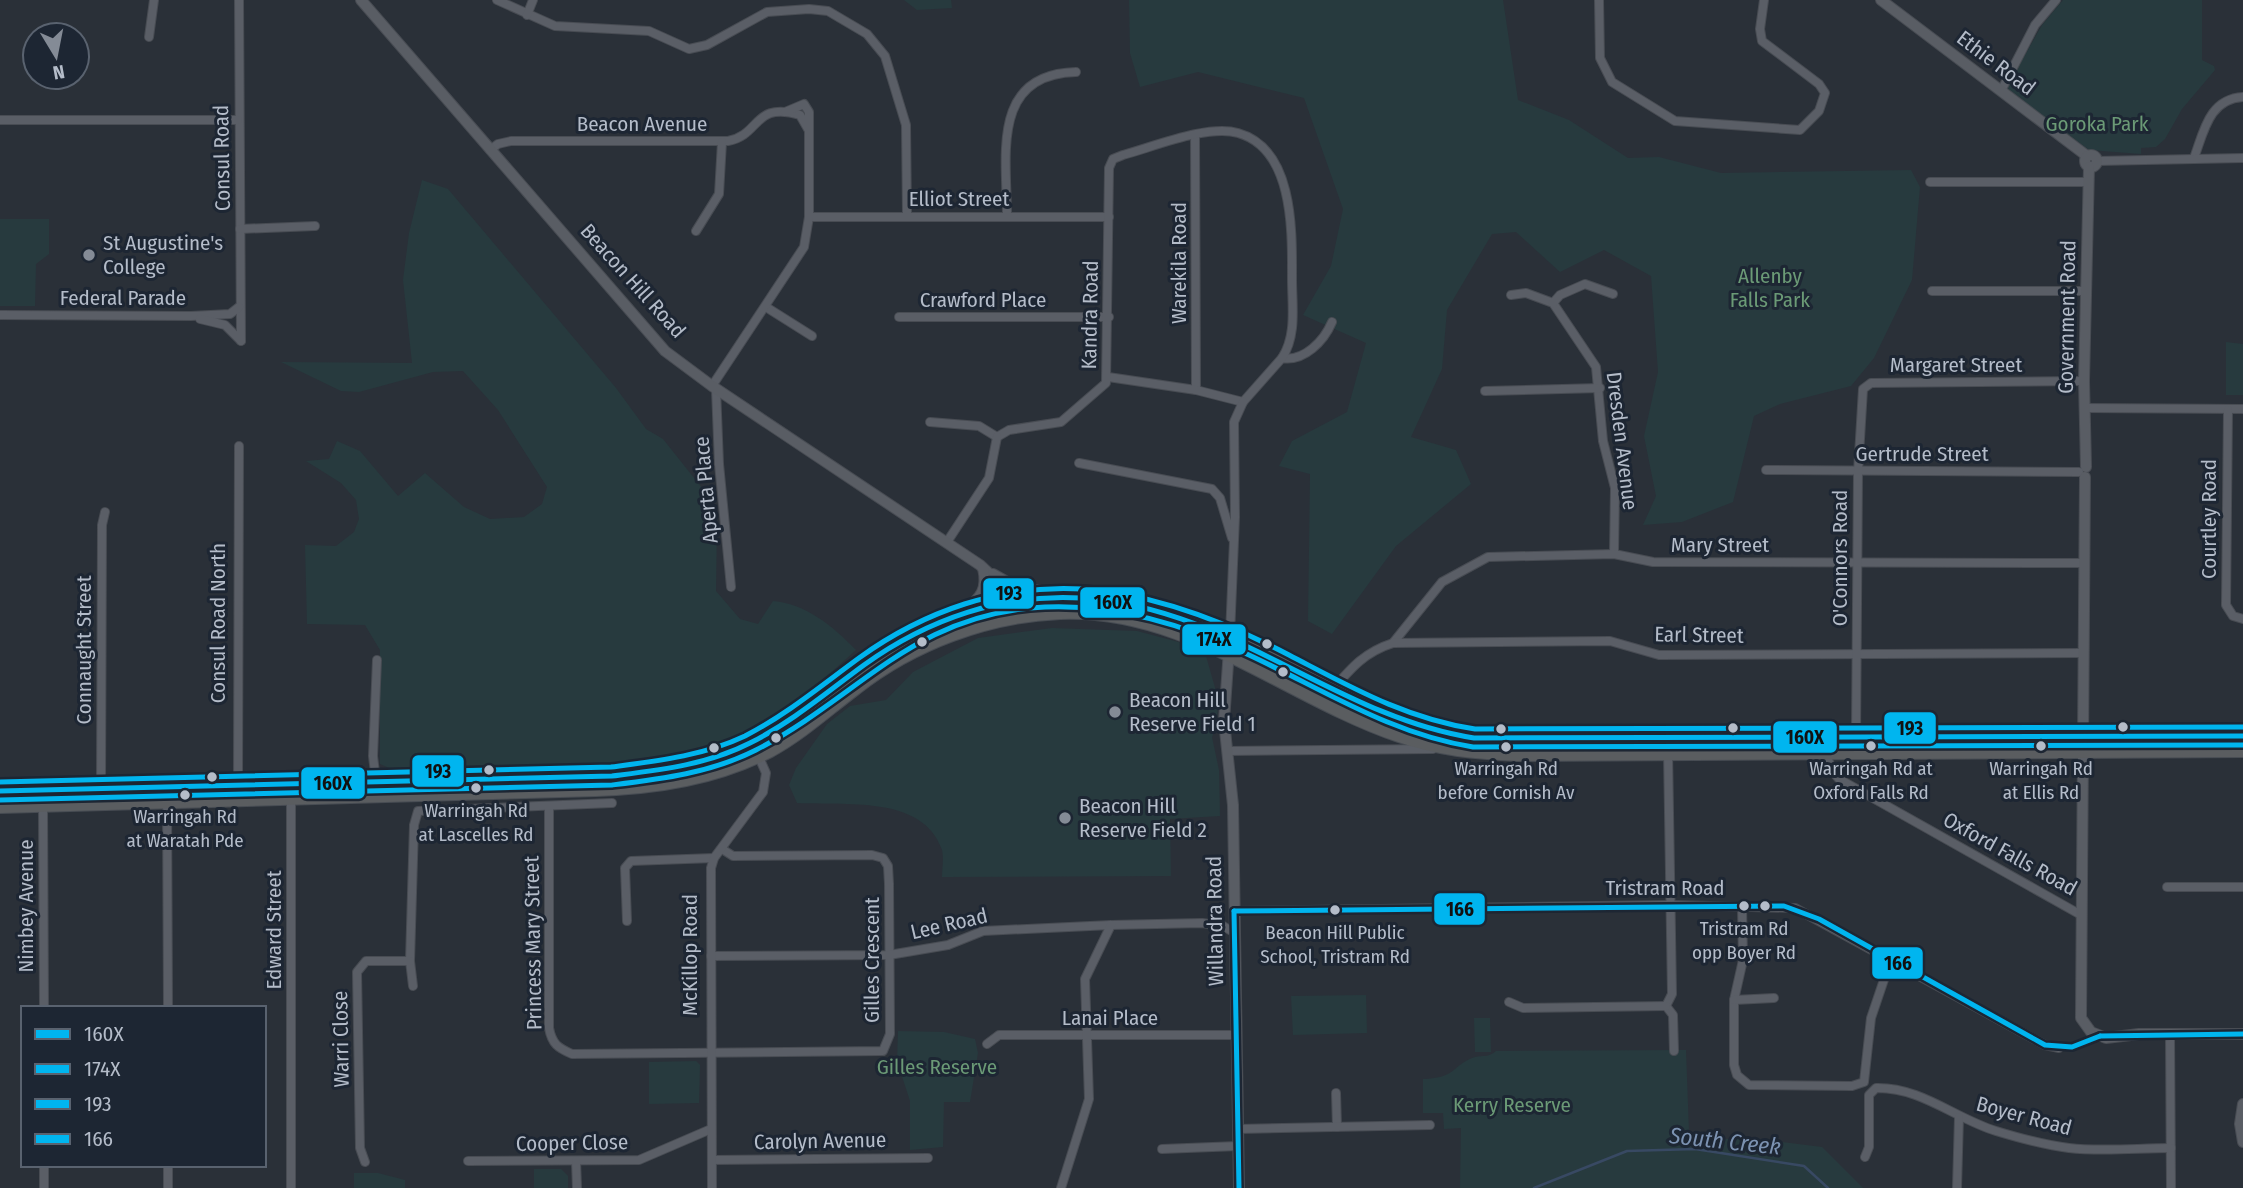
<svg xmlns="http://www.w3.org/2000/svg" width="2243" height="1188" viewBox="0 0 2243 1188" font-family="'Fira Sans Condensed',sans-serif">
<rect width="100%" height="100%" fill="#2a3038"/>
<!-- green -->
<g fill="#273a3e">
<polygon points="904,0 951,0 952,8 917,10"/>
<polygon points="1129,0 1503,0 1518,100 1569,120 1628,158 1659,157 1721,173 1911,170 1920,187 1912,280 1874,358 1851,386 1780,404 1754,416 1733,502 1682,522 1643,525 1656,496 1644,436 1658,372 1651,276 1604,250 1560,272 1516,232 1492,234 1447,310 1442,369 1411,437 1456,450 1471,484 1396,546 1332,634 1308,621 1310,474 1279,466 1292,441 1347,412 1366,343 1303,315 1331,266 1343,209 1304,98 1198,72 1140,87 1130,53"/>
<polygon points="2063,0 2202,0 2202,60 2214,66 2215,70 2182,109 2165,139 2156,147 2141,148 2141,154 2089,150 2006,88 2042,25"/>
<path d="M 422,180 L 448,189 L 616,388 L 646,429 L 663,439 L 706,493 L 717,525 L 716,591 L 740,619 L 758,624 L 773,601 C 806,604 833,626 856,650 C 819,684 781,715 735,737 C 638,784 502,761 396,771 L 380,764 L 380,650 L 365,625 L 307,624 L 305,545 L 336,546 L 354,532 L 359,519 L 356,500 L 341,483 L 306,461 L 329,459 L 337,441 L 360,451 L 398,496 L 425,473 L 464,507 L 490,519 L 524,517 L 542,504 L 547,487 L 498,410 L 463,371 L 433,372 L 359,392 L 341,391 L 281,362 L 412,363 L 403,280 L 409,233 Z"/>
<polygon points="0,219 49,219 49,254 36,264 35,306 0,306"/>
<polygon points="2226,342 2243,344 2243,395 2226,395"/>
<path d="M 1052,628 L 1137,631 L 1186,644 L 1206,656 L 1218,698 L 1217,726 L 1212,737 L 1219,770 L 1220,816 L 1170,819 L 1171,876 L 942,877 C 942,869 944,858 942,850 C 923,794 843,806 797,803 L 789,785 L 796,768 L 827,724 L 850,706 L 886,700 L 913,672 L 978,638 Z"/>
<polygon points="1366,995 1367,1033 1293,1035 1291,996"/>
<polygon points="1474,1018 1490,1018 1491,1052 1475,1052"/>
<polygon points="898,1031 944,1032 975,1039 978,1053 970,1102 944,1102 943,1147 910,1150 910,1101 897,1061"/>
<path d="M 1686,1050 L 1689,1132 L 1700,1139 L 1759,1139 L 1822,1147 L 1863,1188 L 1460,1188 L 1461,1128 L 1444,1129 L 1443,1113 L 1423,1113 L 1423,1079 C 1458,1078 1451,1065 1475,1057 C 1483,1055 1488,1058 1496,1051 Z"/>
<polygon points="696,1061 700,1065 699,1103 649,1104 649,1062"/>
<polygon points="534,1169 561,1169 568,1176 568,1188 534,1188"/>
<polygon points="354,1173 378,1173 405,1180 405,1188 354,1188"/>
</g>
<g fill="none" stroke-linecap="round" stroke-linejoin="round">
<!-- stream -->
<polyline stroke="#384963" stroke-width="2.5" points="1534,1188 1627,1151 1695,1149 1804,1166 1828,1188"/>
<defs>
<g id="street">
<polyline points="239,0 241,341"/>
<polyline points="497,0 555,26 649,31 689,49 707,45 767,12 809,9 828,11 867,34 885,56 906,125 907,216"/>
<polyline points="1599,0 1600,58 1612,82 1675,121 1800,130 1819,111 1825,93 1819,84 1762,41 1760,29 1764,0"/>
<polyline points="527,15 533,0"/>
<polyline points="149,37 154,0"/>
<polyline points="2001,91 2035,25 2056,0"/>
<polyline points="0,120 238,120"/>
<polyline points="1195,136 1196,390"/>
<path d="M 490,150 L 498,144 L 511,141 L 728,141 C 761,135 753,101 800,115 L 808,129"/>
<path d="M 2194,158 C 2204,131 2209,99 2243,97"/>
<polyline points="2097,161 2243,158"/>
<polyline points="1930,182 2087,182"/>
<path d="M 1007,216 C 1007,157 990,74 1076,72"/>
<polyline points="809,217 1109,217"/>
<polyline points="240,229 315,226"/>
<polyline points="696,231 719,194 722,142"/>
<polyline points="1932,291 2087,291"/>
<polyline points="1511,295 1526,293 1553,303 1596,367 1603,441 1615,488 1614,554"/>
<polyline points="1553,303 1560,295 1585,284 1613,294"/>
<polyline points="766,307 812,336"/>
<polyline points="0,315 191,316 230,314 239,307"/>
<polyline points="899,317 1109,317"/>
<polyline points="200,319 225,325 241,341"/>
<path d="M 1108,377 L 1196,390 L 1243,402 L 1282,358 C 1304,362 1324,341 1332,322"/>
<polyline points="712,386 804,247 809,217 809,112 804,104 785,112"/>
<polyline points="716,389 719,464 731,587"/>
<polyline points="1485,391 1600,388"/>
<polyline points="2085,408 2243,409"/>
<polyline points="2228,410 2226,605 2233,616 2243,619"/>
<polyline points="930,422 979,426 997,437"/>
<path d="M 997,437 L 1009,430 L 1061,422 L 1106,383 L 1109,168 L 1113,159 L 1123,155 C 1153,147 1208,124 1238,133 C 1295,149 1292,234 1292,279 C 1292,306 1297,335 1282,358"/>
<polyline points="1079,463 1212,489 1220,498 1232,538"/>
<polyline points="1766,470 2079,472"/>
<polyline points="947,542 989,478 997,437"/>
<polyline points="1230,635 1235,517 1234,422 1243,402"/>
<polyline points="1393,643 1442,582 1488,557 1614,554 1653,562 2085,563"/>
<path d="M 1333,689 C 1352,667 1365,652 1393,643 L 1610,641 L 1659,655 L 2083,653"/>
<polyline points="1856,737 1858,472 1863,389 1871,383 2084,381"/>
<polyline points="1227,751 1433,749"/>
<polyline points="1668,752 1672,994 1666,1006 1673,1015 1674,1051"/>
<polyline points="1825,752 1833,772 1839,779 2081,915"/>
<polyline points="376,781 373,756 377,660"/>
<polyline points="238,784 239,446"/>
<polyline points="101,789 102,525 105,512"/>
<polyline points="291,798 291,1188"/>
<polyline points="167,801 168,1008"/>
<polyline points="43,805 44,1008"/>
<path d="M 549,806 L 549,1028 C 552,1044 558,1048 572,1054 L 883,1051 L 890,1034 L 889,884 L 888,866 L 883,858 L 872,855 L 733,856 L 722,849"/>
<polyline points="2167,887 2243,887"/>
<polyline points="1742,905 1743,960 1734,1000 1734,1065 1737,1075 1749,1085 1852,1086 1864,1082 1871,1018 1891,959"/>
<polyline points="1234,911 1671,905 1795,908 2045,1045 2059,1048"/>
<polyline points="627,921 625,868 631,861 714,858"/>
<polyline points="711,956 889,955 948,945 983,931 1111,925 1202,923 1223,926 1235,933"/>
<polyline points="413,986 410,961 414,825 418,811 612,803"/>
<polyline points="1734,1000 1774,998"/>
<polyline points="1509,1002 1523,1008 1666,1006"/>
<polyline points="2170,1034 2171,1188"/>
<polyline points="987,1044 999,1035 1236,1035"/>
<polyline points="1336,1093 1337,1127"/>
<polyline points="1238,1129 1430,1125"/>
<polyline points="1162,1149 1238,1146"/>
<path d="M 1865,1157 L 1869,1147 L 1869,1095 L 1876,1088 C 1921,1087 1954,1118 1996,1131 C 2019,1138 2044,1145 2069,1148 C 2102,1152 2138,1148 2171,1148"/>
<polyline points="712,1160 928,1158"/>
<polyline points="468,1161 639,1160 711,1129"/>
<polyline points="576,1161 577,1188"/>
<polyline points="365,1162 360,1148 357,972 366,961 410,961"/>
<polyline points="44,1165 44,1188"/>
<polyline points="168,1165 168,1188"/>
<polyline points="712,1188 711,868 714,858 763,792 766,773 758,755"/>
<polyline points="1061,1188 1089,1099 1085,979 1111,925"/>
<polyline points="1957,1188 1959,1117"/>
</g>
<g id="secondary">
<polyline points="361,0 665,351 712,386 980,565 996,580 1003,603"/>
<polyline points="1881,0 2087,156"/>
<circle cx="2091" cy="161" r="6"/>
<polyline points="2086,467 2084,381 2089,167"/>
<polyline points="2085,477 2081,1018 2091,1032 2106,1038 2139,1034 2243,1034"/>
<polyline points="993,574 1016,587 1060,594"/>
<path d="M 964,611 C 981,598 988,589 983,568"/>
<polyline points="1230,635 1224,721 1233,805 1239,1188"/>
<polyline points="2243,1104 2240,1124 2243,1142"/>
</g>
<g id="highway">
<path d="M 0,791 L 612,776 C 659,770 707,765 750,743 C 791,722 827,692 864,665 C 916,626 980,601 1045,598 C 1144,593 1232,633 1316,679 C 1368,706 1414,731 1474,738 L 2243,736"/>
<path d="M 0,806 L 596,789 C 657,787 715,778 770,750 C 801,733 827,709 855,688 C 912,643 987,615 1060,612 C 1187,607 1285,696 1399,735 C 1438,749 1478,752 1518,754 L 2243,750"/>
</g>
</defs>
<!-- street casing -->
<use href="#street" stroke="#484c53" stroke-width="10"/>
<!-- secondary casing -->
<use href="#secondary" stroke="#484c53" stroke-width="12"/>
<!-- highway casing -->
<use href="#highway" stroke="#474c53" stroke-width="16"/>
<!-- street -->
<use href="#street" stroke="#5a5e66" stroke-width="8"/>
<!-- secondary -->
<use href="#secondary" stroke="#595d64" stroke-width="10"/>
<!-- highway -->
<use href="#highway" stroke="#5a5d60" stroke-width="14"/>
<defs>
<path id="bus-1" d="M 0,791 L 612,776 C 659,770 707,765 750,743 C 792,722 827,692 864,665 C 928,619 1003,593 1082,598 C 1233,608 1333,716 1474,738 L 2243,736"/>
<path id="bus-2" d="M 0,800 L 612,785 C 661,779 711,773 756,750 C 861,696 913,613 1045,607 C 1116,604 1186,625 1249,655 C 1324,690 1391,734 1473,747 L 2243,745"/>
<path id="bus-3" d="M 0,782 L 611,767 C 657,761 703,756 745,736 C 786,715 822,685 859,658 C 924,611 1001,584 1083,589 C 1155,594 1224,621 1289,655 C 1349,686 1406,719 1475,729 L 2243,727"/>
<g id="bus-4">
<polyline points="1234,911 1784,906 1819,919 2045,1045 2072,1047 2100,1036"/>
<polyline points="1234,911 1239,1188"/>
<polyline points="2100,1036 2243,1034"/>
</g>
</defs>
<!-- bus-1 casing -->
<use href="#bus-1" stroke="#1d2633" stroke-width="10"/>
<!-- bus-2 casing -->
<use href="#bus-2" stroke="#1d2633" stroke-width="10"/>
<!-- bus-3 casing -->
<use href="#bus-3" stroke="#1d2633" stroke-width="10"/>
<!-- bus-4 casing -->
<use href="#bus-4" stroke="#1d2633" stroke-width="10"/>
<!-- bus-1 -->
<use href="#bus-1" stroke="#00b5ef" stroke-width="5"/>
<!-- bus-2 -->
<use href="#bus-2" stroke="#00b5ef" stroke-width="5"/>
<!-- bus-3 -->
<use href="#bus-3" stroke="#00b5ef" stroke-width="5"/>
<!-- bus-4 -->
<use href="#bus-4" stroke="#00b5ef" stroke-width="5"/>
</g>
<!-- markers -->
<g fill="#848b96" stroke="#1d2633" stroke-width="2.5">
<circle cx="89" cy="255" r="7"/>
<circle cx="1115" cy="712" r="7"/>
<circle cx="1065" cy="818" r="7"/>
</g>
<g fill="#b4bcc9" stroke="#1d2633" stroke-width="2.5">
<circle cx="922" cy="642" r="6"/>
<circle cx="1267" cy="644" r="6"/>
<circle cx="1283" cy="672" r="6"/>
<circle cx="2123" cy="727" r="6"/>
<circle cx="1733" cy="728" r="6"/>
<circle cx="1501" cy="729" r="6"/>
<circle cx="776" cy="738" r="6"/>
<circle cx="1871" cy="746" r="6"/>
<circle cx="2041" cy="746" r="6"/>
<circle cx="1506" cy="747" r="6"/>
<circle cx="714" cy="748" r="6"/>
<circle cx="489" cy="770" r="6"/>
<circle cx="212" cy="777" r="6"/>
<circle cx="476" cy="788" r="6"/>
<circle cx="185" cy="795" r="6"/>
<circle cx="1744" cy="906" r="6"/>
<circle cx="1765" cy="906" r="6"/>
<circle cx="1335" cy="910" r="6"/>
</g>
<g text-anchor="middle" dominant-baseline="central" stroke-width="6" stroke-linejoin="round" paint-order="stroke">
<!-- bus labels -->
<g font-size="19" fill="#b4bcc9" stroke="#1d2633">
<text x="1506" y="768">Warringah Rd<tspan x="1506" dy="24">before Cornish Av</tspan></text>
<text x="1871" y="768">Warringah Rd at<tspan x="1871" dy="24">Oxford Falls Rd</tspan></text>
<text x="2041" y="768">Warringah Rd<tspan x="2041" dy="24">at Ellis Rd</tspan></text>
<text x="476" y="810">Warringah Rd<tspan x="476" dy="24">at Lascelles Rd</tspan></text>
<text x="185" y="816">Warringah Rd<tspan x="185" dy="24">at Waratah Pde</tspan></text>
<text x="1744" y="928">Tristram Rd<tspan x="1744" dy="24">opp Boyer Rd</tspan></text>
<text x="1335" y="932">Beacon Hill Public<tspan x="1335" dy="24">School, Tristram Rd</tspan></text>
</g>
<!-- street labels -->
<g font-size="21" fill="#b4bcc9" stroke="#1d2633">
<text transform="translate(1996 63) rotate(37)">Ethie Road</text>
<text x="642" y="124">Beacon Avenue</text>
<text transform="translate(222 158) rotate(-91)">Consul Road</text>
<text x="959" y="199">Elliot Street</text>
<text transform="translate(1179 263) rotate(-90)">Warekila Road</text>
<text transform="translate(633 281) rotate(48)">Beacon Hill Road</text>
<text x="123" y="298">Federal Parade</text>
<text x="983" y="300">Crawford Place</text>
<text transform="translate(1090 315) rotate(-89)">Kandra Road</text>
<text transform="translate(2067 317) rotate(-89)">Government Road</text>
<text x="1956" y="365">Margaret Street</text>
<text transform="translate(1622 441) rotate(83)">Dresden Avenue</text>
<text x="1922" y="454">Gertrude Street</text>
<text transform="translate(706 490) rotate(-95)">Aperta Place</text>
<text transform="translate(2209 519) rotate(-90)">Courtley Road</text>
<text x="1720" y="545">Mary Street</text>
<text transform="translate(1840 558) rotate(-90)">O'Connors Road</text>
<text transform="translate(218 623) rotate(-90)">Consul Road North</text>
<text transform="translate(1699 635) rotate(1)">Earl Street</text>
<text transform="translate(84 650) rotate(-90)">Connaught Street</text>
<text transform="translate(2010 854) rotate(29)">Oxford Falls Road</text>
<text x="1665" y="888">Tristram Road</text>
<text transform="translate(26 906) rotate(-90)">Nimbey Avenue</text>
<text transform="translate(1215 921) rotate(-91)">Willandra Road</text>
<text transform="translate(949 924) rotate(-13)">Lee Road</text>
<text transform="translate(274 930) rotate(-90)">Edward Street</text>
<text transform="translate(533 943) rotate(-91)">Princess Mary Street</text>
<text transform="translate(690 955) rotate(-90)">McKillop Road</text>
<text transform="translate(872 960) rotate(-90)">Gilles Crescent</text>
<text x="1110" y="1018">Lanai Place</text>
<text transform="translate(341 1039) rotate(-91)">Warri Close</text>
<text transform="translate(2024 1116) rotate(15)">Boyer Road</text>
<text transform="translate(820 1141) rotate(-1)">Carolyn Avenue</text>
<text transform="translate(572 1143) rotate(-1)">Cooper Close</text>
</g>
<!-- park labels -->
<g font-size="21" fill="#6b9a76" stroke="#1d2633">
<text x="2097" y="124">Goroka Park</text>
<text x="1770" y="276">Allenby<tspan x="1770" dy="24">Falls Park</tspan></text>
<text x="937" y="1067">Gilles Reserve</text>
<text x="1512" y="1105">Kerry Reserve</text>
</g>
<!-- poi labels -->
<g font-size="21" fill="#b4bcc9" stroke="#1d2633" text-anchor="start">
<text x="103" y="243">St Augustine's<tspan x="103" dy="24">College</tspan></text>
<text x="1129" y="700">Beacon Hill<tspan x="1129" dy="24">Reserve Field 1</tspan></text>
<text x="1079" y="806">Beacon Hill<tspan x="1079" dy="24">Reserve Field 2</tspan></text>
</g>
<!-- water labels -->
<g font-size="23" font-style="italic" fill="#7c92b1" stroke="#1d2633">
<text transform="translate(1725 1141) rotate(6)">South Creek</text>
</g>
</g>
<g stroke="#1d2633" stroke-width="2.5">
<rect x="982" y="577" width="53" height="33" rx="7" fill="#00b5ef"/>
<rect x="1079" y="586" width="67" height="33" rx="7" fill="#00b5ef"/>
<rect x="1181" y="623" width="66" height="33" rx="7" fill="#00b5ef"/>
<rect x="1883" y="711" width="54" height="34" rx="7" fill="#00b5ef"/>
<rect x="1772" y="720" width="66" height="34" rx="7" fill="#00b5ef"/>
<rect x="411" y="754" width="54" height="34" rx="7" fill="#00b5ef"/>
<rect x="300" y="766" width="66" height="34" rx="7" fill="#00b5ef"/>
<rect x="1433" y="892" width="53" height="34" rx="7" fill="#00b5ef"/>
<rect x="1871" y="946" width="53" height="34" rx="7" fill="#00b5ef"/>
</g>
<g font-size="19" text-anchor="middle" font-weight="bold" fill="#111">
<text x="1009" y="600">193</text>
<text x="1113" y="609">160X</text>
<text x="1214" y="646">174X</text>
<text x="1910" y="735">193</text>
<text x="1805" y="744">160X</text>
<text x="438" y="778">193</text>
<text x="333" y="790">160X</text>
<text x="1460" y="916">166</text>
<text x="1898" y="970">166</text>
</g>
<!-- legend -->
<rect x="21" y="1006" width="245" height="161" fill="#1d2633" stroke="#59626f" stroke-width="2"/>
<rect x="35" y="1029" width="35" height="10" fill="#00b5ef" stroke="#59626f" stroke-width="2"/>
<text x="84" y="1041" font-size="21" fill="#b4bcc9">160X</text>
<rect x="35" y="1064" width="35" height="10" fill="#00b5ef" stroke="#59626f" stroke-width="2"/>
<text x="84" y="1076" font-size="21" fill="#b4bcc9">174X</text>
<rect x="35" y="1099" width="35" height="10" fill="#00b5ef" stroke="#59626f" stroke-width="2"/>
<text x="84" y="1111" font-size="21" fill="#b4bcc9">193</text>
<rect x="35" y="1134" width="35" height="10" fill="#00b5ef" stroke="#59626f" stroke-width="2"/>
<text x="84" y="1146" font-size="21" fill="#b4bcc9">166</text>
<!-- north arrow -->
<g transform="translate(56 56) rotate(170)"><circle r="33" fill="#1d2633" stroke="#59626f" stroke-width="2"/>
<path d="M0-5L12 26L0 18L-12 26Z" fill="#848b96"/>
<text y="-10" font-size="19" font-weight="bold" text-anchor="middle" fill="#b4bcc9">N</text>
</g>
</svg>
